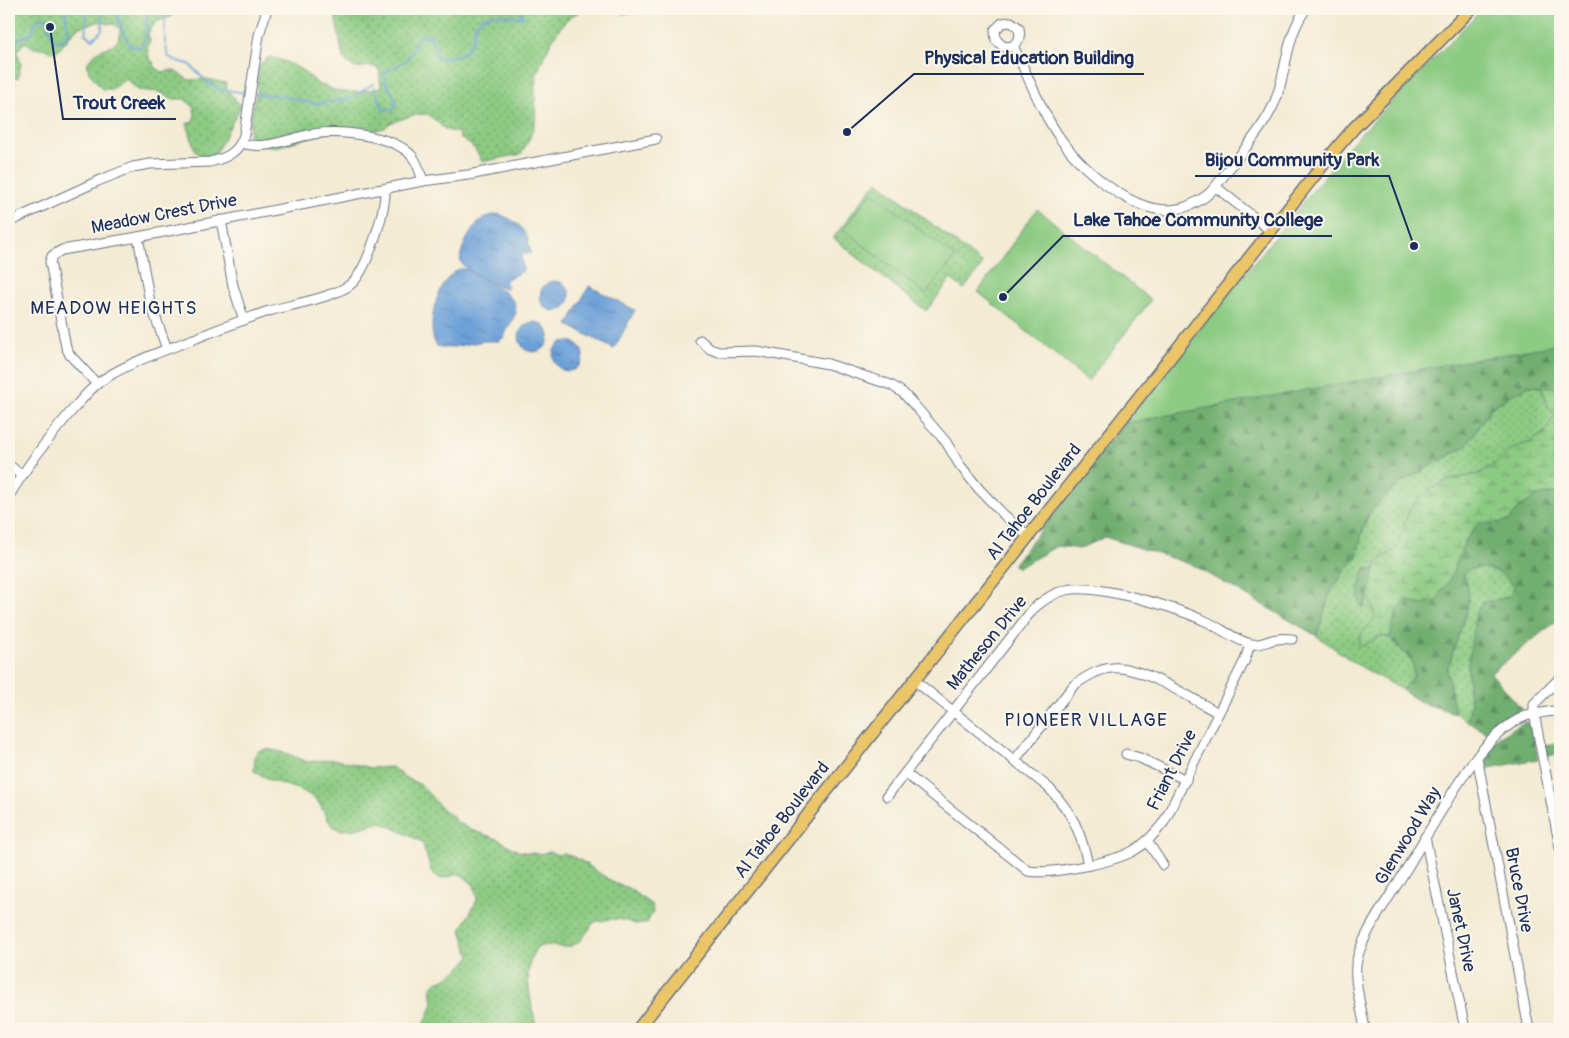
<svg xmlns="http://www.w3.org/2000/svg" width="1569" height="1038" viewBox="0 0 1569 1038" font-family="Pangolin,sans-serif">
<defs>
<pattern id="grass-dots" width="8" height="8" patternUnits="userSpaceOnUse" patternTransform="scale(1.25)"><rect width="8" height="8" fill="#8ccb82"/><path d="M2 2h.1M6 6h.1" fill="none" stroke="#72a56e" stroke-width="1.8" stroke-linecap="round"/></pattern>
<pattern id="forest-firs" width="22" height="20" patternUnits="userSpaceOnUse" patternTransform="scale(1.25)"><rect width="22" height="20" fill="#71af70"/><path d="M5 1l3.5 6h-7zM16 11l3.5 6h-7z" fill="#5c8f5f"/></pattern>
<pattern id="wetland-marsh" width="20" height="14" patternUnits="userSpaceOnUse" patternTransform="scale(1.25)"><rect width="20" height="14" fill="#8ccb82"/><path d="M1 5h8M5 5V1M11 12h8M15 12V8" fill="none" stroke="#72a56e"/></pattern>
<pattern id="water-ripples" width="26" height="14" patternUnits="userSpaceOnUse" patternTransform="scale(1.25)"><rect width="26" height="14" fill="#6ca0d8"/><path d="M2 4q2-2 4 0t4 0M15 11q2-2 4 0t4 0" fill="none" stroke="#5883b2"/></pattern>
</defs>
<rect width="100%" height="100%" fill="#fbf7ec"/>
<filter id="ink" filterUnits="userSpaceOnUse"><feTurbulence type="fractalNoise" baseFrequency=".02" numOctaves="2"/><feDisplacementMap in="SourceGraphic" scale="10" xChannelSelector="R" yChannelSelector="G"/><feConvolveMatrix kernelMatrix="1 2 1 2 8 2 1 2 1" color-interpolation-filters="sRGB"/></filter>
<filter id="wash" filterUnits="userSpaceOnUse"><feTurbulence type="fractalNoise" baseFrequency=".0096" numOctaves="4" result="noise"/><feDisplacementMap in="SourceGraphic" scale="20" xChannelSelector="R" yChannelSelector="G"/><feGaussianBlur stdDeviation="1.12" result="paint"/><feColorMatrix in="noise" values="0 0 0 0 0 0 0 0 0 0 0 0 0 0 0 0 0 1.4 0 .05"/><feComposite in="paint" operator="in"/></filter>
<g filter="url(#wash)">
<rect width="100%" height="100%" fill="#f3ebd3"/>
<!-- grass -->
<g fill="url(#grass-dots)" stroke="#547d70">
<path d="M 9,9 L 179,9 L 170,17 L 156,22 L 148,33 L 150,41 L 147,46 L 149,58 L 153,62 L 155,67 L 162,72 L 173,70 L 189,80 L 207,79 L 226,83 L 227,90 L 241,106 L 216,153 L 203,158 L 195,151 L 187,123 L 191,123 L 195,116 L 194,107 L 184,99 L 173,99 L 159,92 L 138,90 L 126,79 L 112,89 L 102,89 L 89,72 L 87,63 C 91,59 94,53 99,51 C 111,44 120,47 120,29 L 113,23 L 107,24 L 101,21 L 77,28 L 58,51 L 50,52 L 43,48 L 34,48 L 25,42 L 17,51 L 21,64 L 18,78 L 9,78 Z"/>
<path d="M 334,9 L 579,9 L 578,13 C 561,16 539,63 536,79 C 533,93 537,108 535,122 C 533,133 526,145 521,154 L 482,162 C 477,151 472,143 460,139 L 459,133 L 446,130 L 428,114 L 414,115 L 390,123 L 385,128 L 355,134 L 331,131 L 276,147 L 250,143 C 247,126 253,108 257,92 C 258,84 256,75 259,68 C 261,63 265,59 270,57 C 293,63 303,69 320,86 L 324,85 C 343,97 360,91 381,88 L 379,69 L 373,66 L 354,68 L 343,58 Z"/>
<polygon points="616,9 651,9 648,11 623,14"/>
<polygon points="877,181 983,264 964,289 951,279 926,311 833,238"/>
<polygon points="1529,386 1541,386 1548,406 1555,415 1545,433 1528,443 1510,450 1498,462 1479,474 1449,480 1402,532 1396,549 1377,562 1375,569 1365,568 1363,609 1368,596 1372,604 1375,618 1361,634 1363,646 1379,636 1390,637 1413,662 1414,675 1402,690 1356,664 1317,636 1330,593 1344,572 1357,557 1362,532 1369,513 1381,500 1400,483 1466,446 1491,408 1511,395"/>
<polygon points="1487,568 1503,575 1514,587 1510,596 1497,600 1483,602 1468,664 1469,691 1471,703 1467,721 1455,713 1447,670 1466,613 1469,594 1464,575 1470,569"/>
<path d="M 267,749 L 286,753 L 307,762 L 334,759 L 371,768 L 392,767 L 404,777 L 421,785 L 443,810 L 453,816 L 454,820 L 471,830 L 498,839 L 518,851 L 538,854 L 550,852 L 558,855 L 564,853 L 580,860 L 614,883 L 628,888 L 652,905 L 653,912 L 647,923 C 634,926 635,923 623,920 C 614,918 604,920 594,922 C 586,934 578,949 561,947 C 549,946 549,944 537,947 C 521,969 531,1000 536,1025 L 535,1029 L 422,1029 L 433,1004 L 431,988 L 436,982 C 449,979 463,967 470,956 L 461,930 L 477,900 L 474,885 L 462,875 L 458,874 L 441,879 L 432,873 L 422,842 L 381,822 L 357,829 L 340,830 L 332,826 L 317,800 L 303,791 L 270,780 L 254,771 L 255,755 L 258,751 Z"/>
</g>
<!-- forest -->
<g fill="url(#forest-firs)" stroke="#466f67">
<polygon points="1560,344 1560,388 1529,386 1511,395 1491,408 1466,446 1400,483 1381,500 1369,513 1362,532 1357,557 1344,572 1330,593 1317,636 1193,565 1105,537 1080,549 1057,546 1018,568 1013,565 1124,423"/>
<path d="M 1560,492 L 1560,618 L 1491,673 L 1522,709 L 1490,735 L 1467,721 L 1471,703 L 1469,691 L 1468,664 L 1476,612 L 1483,602 L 1497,600 L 1510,596 L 1514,587 C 1499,570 1493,567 1470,569 L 1464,575 L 1469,594 L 1466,613 L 1447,670 L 1455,713 L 1422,703 L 1402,690 L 1414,675 L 1413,662 L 1390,637 L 1396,611 L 1407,600 L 1421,604 L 1449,581 L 1465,541 L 1479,522 L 1494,524 L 1508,520 L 1519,508 L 1536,496 Z"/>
<path d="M 1365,568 L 1375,569 L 1368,596 L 1363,609 C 1355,599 1361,578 1365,568 Z"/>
<path d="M 1526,722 L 1531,724 L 1532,727 L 1538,759 L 1484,769 C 1483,764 1481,758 1484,753 C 1491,741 1513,727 1526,722 Z"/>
<polygon points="1560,743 1560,754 1545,756 1543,745"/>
</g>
<!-- wetland -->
<polygon fill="url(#wetland-marsh)" stroke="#547d70" points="1541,386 1560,388 1560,492 1536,496 1519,508 1509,520 1494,524 1479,522 1465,541 1449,581 1436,601 1420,604 1407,600 1396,611 1390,637 1379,636 1363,646 1358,645 1361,634 1375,618 1372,604 1368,596 1377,562 1396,549 1410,508 1429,490 1449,480 1479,474 1498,462 1510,450 1528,443 1545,433 1555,415 1548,406"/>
<!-- green -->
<g fill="#8ccb82" stroke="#547d70">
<polygon points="1482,9 1560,9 1560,344 1124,423 1348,147"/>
<polygon points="872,192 955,257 926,294 843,229"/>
<polygon points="1037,209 1151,300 1088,381 978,292"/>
</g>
<!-- water -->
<g fill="url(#water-ripples)" stroke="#44689b">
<path d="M 499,214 C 522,223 527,231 531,253 L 521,255 L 523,271 L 505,280 L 508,288 C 499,289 491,283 483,278 C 476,274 465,270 461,262 C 457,251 475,223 484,218 C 489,215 494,215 499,214 Z"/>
<path d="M 460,269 L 465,269 L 507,294 L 514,302 L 516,313 L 503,338 L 499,341 L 484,341 L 448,348 L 437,346 C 424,328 438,277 460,269 Z"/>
<circle cx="555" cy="296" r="15"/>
<polygon points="589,286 635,310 614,349 568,325"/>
<circle cx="534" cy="337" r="15"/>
<circle cx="568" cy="356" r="15"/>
</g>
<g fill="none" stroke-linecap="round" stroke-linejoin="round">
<!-- stream -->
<g stroke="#6ca0d8" stroke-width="2">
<polyline points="78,9 86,14 87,25 85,34 93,39 102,30 103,9"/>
<polyline points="109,9 116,11 119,22 130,46 142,47 147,30 146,18 150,11 157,10 165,15 165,42 168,56 176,61 189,64 207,82 220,89 246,93"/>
<polyline points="9,50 19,39 32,33 35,24 40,17 47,19 52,37 57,42 64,39 69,34 65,12 73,9"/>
<path d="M 257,94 L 281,96 L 315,104 L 352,98 L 372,84 C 378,92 379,101 384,110 L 393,110 L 397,102 C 392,92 386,86 384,75 L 389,70 L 407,60 L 419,37 L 430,34 L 437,58 L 450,57 L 465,53 L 473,39 L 475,26 L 482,18 L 492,14 L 523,17 L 518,9"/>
</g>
</g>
</g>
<g filter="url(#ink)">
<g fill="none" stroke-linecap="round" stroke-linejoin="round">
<defs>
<g id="minor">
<path d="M 1013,46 L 1004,47 L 996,40 L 995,30 L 1002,23 L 1011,22 L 1019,28 L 1020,38 L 1013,46 C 1029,77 1041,112 1062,141 C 1085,172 1139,220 1182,208 C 1190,206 1199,201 1206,196 C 1215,189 1221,179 1228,170 C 1243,151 1259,133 1270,112 C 1288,79 1283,39 1306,9"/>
<path d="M 241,143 C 265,151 289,138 313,134 C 339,130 394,135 412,156 C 418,163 420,172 423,181"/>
<polyline points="1216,187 1271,231"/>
<polyline points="221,220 233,286 244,320"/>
<path d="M 9,222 L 98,181 L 133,167 L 150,164 L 210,162 C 227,158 239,152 244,135 L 259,35 L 267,9"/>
<polyline points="138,237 150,302 167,349"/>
<polyline points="700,340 710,349 719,352 756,351 828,364 891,385 903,393 916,407 946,442 959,464 979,489 1004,515 1029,537"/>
<polyline points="97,384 70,355 66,347 50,262 52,256 62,250 138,237 423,181 468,175 656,139"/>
<polyline points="9,465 21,475"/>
<path d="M 9,496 C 26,467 47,440 69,414 C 81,400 92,386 107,377 C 133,361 163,351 191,340 C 217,330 242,320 269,311 C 290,305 336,297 351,284 C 367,271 386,210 385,189"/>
<polyline points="1560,678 1534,704 1534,713 1560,848"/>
<path d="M 914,680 L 1049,788 C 1073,814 1080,830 1088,864"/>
<polyline points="1126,754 1140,758 1186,780"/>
<polyline points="1477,757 1529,1029"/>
<path d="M 1014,761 L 1074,685 C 1086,677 1098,669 1112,668 C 1140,665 1193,699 1218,713"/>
<path d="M 905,773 L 1028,871 C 1050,875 1114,862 1133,851 C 1146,844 1155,833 1164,822 L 1245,660 L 1250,644"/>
<path d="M 887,796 L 1033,609 C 1043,600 1053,593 1066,590 C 1096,583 1174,607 1203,620 C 1218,626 1236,641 1251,644 C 1261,646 1268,640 1277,639 C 1282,638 1287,639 1292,639"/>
<polyline points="1425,837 1465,1029"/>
<polyline points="1147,841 1163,865"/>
<path d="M 1365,1029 C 1362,1010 1354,984 1356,965 C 1360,937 1386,903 1401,878 C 1420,847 1438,815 1458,784 C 1470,766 1482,748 1498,734 C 1523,712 1531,715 1560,710"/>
</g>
<polyline id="major" points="638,1029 1330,156 1354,128 1471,9"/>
</defs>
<!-- minor casing -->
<use href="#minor" stroke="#677187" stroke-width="11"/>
<!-- major casing -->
<use href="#major" stroke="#677187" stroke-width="14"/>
<!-- minor -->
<use href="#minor" stroke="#fff" stroke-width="9"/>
<!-- major -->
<use href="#major" stroke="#ebc669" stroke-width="11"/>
</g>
</g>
<g text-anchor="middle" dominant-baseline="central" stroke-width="4" stroke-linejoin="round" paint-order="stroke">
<!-- street labels -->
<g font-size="18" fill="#1b2f5e" stroke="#fbf7ec">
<text transform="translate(164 214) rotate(-11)">Meadow Crest Drive</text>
<text transform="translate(1034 502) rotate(-52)">Al Tahoe Boulevard</text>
<text transform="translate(987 643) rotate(-51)">Matheson Drive</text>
<text transform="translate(1172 770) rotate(-63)">Friant Drive</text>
<text transform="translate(782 820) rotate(-52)">Al Tahoe Boulevard</text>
<text transform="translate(1408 836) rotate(-59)">Glenwood Way</text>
<text transform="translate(1519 890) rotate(79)">Bruce Drive</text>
<text transform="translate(1461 930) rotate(78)">Janet Drive</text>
</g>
<!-- neighbourhood labels -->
<g font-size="19" letter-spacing="1" fill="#1b2f5e" stroke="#fbf7ec">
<text x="114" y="308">MEADOW HEIGHTS</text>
<text x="1086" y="720">PIONEER VILLAGE</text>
</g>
</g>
<!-- callouts -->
<path fill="none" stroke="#1b2f5e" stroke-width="2" d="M847 132L914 74H1144M50 27L63 119H176M1414 246L1389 176H1195M1003 297L1063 236H1332"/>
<g fill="#1b2f5e" stroke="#fbf7ec" stroke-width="2">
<circle cx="847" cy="132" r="5"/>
<circle cx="50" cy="27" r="5"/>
<circle cx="1414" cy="246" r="5"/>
<circle cx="1003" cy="297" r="5"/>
</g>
<g font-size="19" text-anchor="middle" font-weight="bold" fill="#1b2f5e" stroke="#fbf7ec" stroke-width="4" stroke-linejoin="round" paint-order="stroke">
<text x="1029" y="64">Physical Education Building</text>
<text x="119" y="109">Trout Creek</text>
<text x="1292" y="166">Bijou Community Park</text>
<text x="1198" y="226">Lake Tahoe Community College</text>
</g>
<!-- margin -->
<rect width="1569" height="1038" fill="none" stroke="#fbf7ec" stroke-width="30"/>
</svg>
